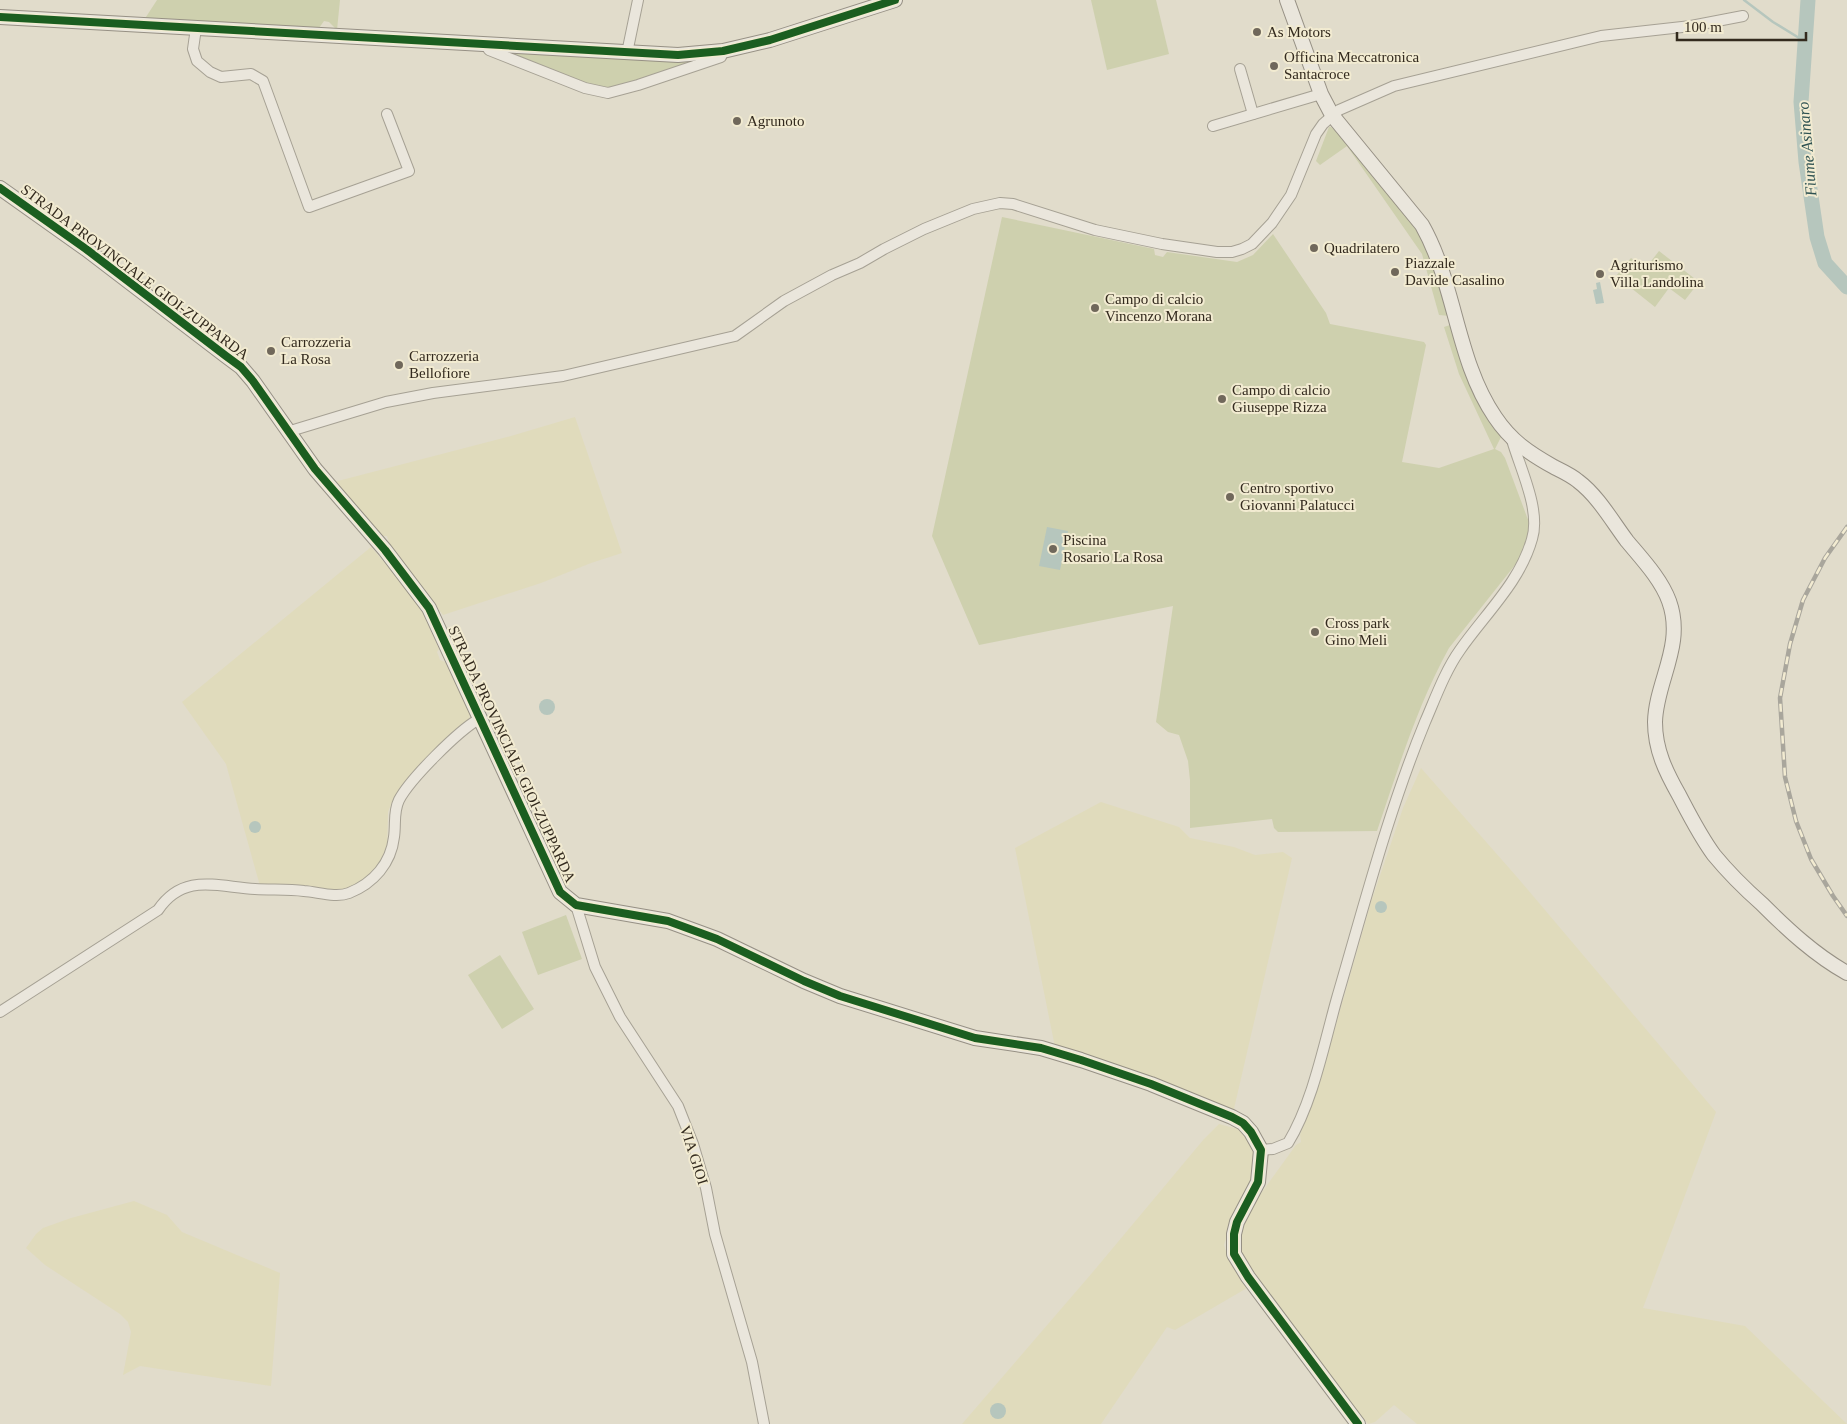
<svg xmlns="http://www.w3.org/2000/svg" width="1847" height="1424" viewBox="0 0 1847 1424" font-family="'Times New Roman',serif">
<rect width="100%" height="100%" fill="#e1dccb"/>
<!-- farmland -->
<g fill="#e0dbbc">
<polygon points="575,417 622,553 591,563 541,583 443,615 390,545 387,536 382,536 334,482 511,436"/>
<polygon points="371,547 408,590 421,609 439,649 437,652 439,657 440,660 445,662 469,712 470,719 439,747 413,773 392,802 388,812 387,851 382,863 362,882 346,891 260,886 226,764 182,702"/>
<polygon points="1421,768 1517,877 1716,1112 1643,1308 1745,1326 1847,1424 1417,1424 1394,1405 1375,1422 1368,1424 1307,1348 1240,1255 1240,1228 1249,1210 1296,1145 1301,1142 1300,1135 1321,1077 1371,902 1403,808"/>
<polygon points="1101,802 1179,827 1190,838 1234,847 1255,855 1283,852 1292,858 1233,1113 1055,1047 1015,848"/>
<polygon points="1219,1124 1238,1129 1248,1140 1253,1151 1254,1161 1252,1180 1231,1223 1224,1245 1229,1261 1247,1288 1175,1330 1167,1327 1101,1424 962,1424 1092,1273 1204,1139"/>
<polygon points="134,1201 167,1215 182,1232 280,1273 271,1386 140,1366 123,1375 131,1332 128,1322 120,1314 45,1265 26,1248 36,1234 43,1228 71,1218"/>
</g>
<!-- green -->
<g fill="#ced0ae">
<polygon points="157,0 340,0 337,30 329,22 324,21 319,28 144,20"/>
<polygon points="1091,0 1156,0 1169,54 1107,70"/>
<path d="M 504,50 L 710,57 L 616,88 C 587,91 533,64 504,52 Z"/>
<polygon points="1329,127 1331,127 1341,136 1423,234 1450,316 1439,315 1422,254 1347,146 1320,165 1316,161"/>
<path d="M 1002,217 L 1154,249 L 1155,255 L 1163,257 L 1167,252 L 1237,262 L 1253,255 L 1273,234 L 1326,313 L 1330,324 L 1424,342 L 1426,345 L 1402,462 L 1439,468 L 1494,449 L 1459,374 L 1444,327 L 1453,324 L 1502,435 L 1495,449 L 1501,452 L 1505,458 L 1530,525 L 1527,540 L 1519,560 L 1449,648 C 1417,706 1398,769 1377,831 L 1278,832 L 1274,828 L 1272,819 L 1190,828 L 1190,780 L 1188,761 L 1179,735 L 1168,732 L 1156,722 L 1173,606 L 979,645 L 932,536 Z"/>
<polygon points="1659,251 1699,282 1685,300 1669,288 1655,307 1616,276 1631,258 1645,269"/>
<polygon points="566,915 582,959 538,975 522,932"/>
<polygon points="500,955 534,1009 502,1029 468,975"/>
</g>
<!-- water -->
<g fill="#b6c6bd">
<polygon points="1600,282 1604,303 1596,304 1593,290 1597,289 1596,283"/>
<polygon points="1047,527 1068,531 1060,570 1039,566"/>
<circle cx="547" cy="707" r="8"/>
<circle cx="255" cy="827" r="6"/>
<circle cx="1381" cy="907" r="6"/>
<circle cx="998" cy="1411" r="8"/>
</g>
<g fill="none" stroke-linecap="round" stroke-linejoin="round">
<!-- stream -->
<polyline stroke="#b6c6bd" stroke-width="2.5" points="1744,0 1773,22 1804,41"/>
<!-- river -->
<polyline stroke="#b6c6bd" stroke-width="15" points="1808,0 1801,102 1806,162 1817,237 1825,263 1847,287"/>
<defs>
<g id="street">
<polyline points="196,28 193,49 197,61 210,72 221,77 251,74 263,81 309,207 409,171 387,114"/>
<polyline points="485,44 489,50 585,88 608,93 638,85 721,57 723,51"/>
<polyline points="627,53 638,0"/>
<polyline points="1240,69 1253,114"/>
<polyline points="1213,126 1321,94"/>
<polyline points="287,432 386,402 433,393 563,376 735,336 784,301 832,275 860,263 884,249 924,229 973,209 1000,203 1013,204 1095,230 1162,244 1217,252 1232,252 1242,249 1252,244 1272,223 1291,195 1316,134 1323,124 1339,110 1394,86 1601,36 1691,26 1743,16"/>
<polyline points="576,905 595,967 620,1017 678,1106 693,1144 706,1188 715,1234 752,1362 764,1424"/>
<path d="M 0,1012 L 158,910 C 184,872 218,887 255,889 C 271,890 288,889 304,891 C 318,892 336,898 349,893 C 374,883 391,863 394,837 C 396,824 393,812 399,800 C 410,779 458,731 479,719"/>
<path d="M 1261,1150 L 1273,1149 L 1288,1143 C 1313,1102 1324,1044 1337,998 C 1364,906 1388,812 1425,722 C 1435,699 1445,671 1460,650 C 1485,614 1520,582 1532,539 C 1541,510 1520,468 1512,440"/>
</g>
<g id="secondary">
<path d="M 1287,0 L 1321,94 L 1332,115 L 1422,225 C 1456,285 1456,360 1495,417 C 1511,441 1529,453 1554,467 C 1562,471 1571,475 1578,481 C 1598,496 1612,521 1627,541 C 1642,559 1661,579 1669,601 C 1685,645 1656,681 1655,722 C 1655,750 1666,772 1679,795 C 1690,816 1700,836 1714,855 C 1728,872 1745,889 1762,904 C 1788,930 1815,955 1847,973"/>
<polyline points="0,17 678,55 723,51 770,40 895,0"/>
<polyline points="0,188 86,249 226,356 241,367 253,381 315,469 385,550 429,608 560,892 576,905 668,921 717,939 804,981 840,996 975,1038 1041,1048 1081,1060 1151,1084 1232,1117 1243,1123 1251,1132 1261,1150 1258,1182 1237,1222 1234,1234 1234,1254 1248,1277 1358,1424"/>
</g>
</defs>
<!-- street casing -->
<use href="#street" stroke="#a6a194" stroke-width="12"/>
<!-- secondary casing -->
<use href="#secondary" stroke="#969084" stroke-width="16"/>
<!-- street -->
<use href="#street" stroke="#eae6dc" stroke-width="10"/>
<!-- secondary -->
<use href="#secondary" stroke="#eae6dc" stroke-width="14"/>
<defs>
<polyline id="rail" points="1847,527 1825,558 1803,600 1790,644 1780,698 1785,777 1796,821 1811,859 1833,896 1847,916"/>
</defs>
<!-- rail casing -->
<use href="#rail" stroke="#a9a69c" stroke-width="4.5"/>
<!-- rail -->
<use href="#rail" stroke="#f2ebd1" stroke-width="2.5" stroke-dasharray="8" stroke-linecap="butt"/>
<defs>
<g id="cycleway">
<polyline points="0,17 678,55 723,51 770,40 895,0"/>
<polyline points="0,188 86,249 226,356 241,367 253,381 315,469 385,550 429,608 560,892 576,905 668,921 717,939 804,981 840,996 975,1038 1041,1048 1081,1060 1151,1084 1232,1117 1243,1123 1251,1132 1261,1150 1258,1182 1237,1222 1234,1234 1234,1254 1248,1277 1358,1424"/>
</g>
</defs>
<!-- cycleway casing -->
<use href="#cycleway" stroke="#f2ebd1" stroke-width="11"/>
<!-- cycleway -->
<use href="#cycleway" stroke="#1b5e20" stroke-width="8"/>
</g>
<!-- markers -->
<g fill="#70685b" stroke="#f2ebd1" stroke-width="2">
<circle cx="1257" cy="32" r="5"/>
<circle cx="1274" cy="66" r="5"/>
<circle cx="737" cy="121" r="5"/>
<circle cx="1314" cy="248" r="5"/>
<circle cx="1395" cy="272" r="5"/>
<circle cx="1600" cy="274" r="5"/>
<circle cx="1095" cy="308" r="5"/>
<circle cx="271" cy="351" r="5"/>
<circle cx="399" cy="365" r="5"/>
<circle cx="1222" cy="399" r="5"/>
<circle cx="1230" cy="497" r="5"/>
<circle cx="1053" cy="549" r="5"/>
<circle cx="1315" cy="632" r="5"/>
</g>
<g text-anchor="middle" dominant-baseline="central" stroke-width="4" stroke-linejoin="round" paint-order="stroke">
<!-- poi labels -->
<g font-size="15" fill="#332a1e" stroke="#f2ebd1" text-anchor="start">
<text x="1267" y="32">As Motors</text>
<text x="1284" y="57">Officina Meccatronica<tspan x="1284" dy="17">Santacroce</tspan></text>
<text x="747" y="121">Agrunoto</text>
<text x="1324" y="248">Quadrilatero</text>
<text x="1405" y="263">Piazzale<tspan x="1405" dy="17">Davide Casalino</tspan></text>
<text x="1610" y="265">Agriturismo<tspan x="1610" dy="17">Villa Landolina</tspan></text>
<text x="1105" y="299">Campo di calcio<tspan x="1105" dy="17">Vincenzo Morana</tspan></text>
<text x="281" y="342">Carrozzeria<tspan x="281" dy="17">La Rosa</tspan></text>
<text x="409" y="356">Carrozzeria<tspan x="409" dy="17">Bellofiore</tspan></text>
<text x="1232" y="390">Campo di calcio<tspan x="1232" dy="17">Giuseppe Rizza</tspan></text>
<text x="1240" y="488">Centro sportivo<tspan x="1240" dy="17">Giovanni Palatucci</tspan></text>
<text x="1063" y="540">Piscina<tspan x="1063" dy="17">Rosario La Rosa</tspan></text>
<text x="1325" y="623">Cross park<tspan x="1325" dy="17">Gino Meli</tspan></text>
</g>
<!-- street labels -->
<g font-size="15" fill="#332a1e" stroke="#f2ebd1">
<text transform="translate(135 272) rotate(37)">STRADA PROVINCIALE GIOI-ZUPPARDA</text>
<text transform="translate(512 754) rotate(65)">STRADA PROVINCIALE GIOI-ZUPPARDA</text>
<text transform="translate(694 1155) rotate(72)">VIA GIOI</text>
</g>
<!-- water labels -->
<g font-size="16" font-style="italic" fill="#2e5252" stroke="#f2ebd1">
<text transform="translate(1807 149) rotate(-95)">Fiume Asinaro</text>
</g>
</g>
<!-- scale -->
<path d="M1677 32v8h129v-8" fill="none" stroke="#332a1e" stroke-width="2.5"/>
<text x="1684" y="32" font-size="15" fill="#332a1e" stroke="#f2ebd1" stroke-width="4" paint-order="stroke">100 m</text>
</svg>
